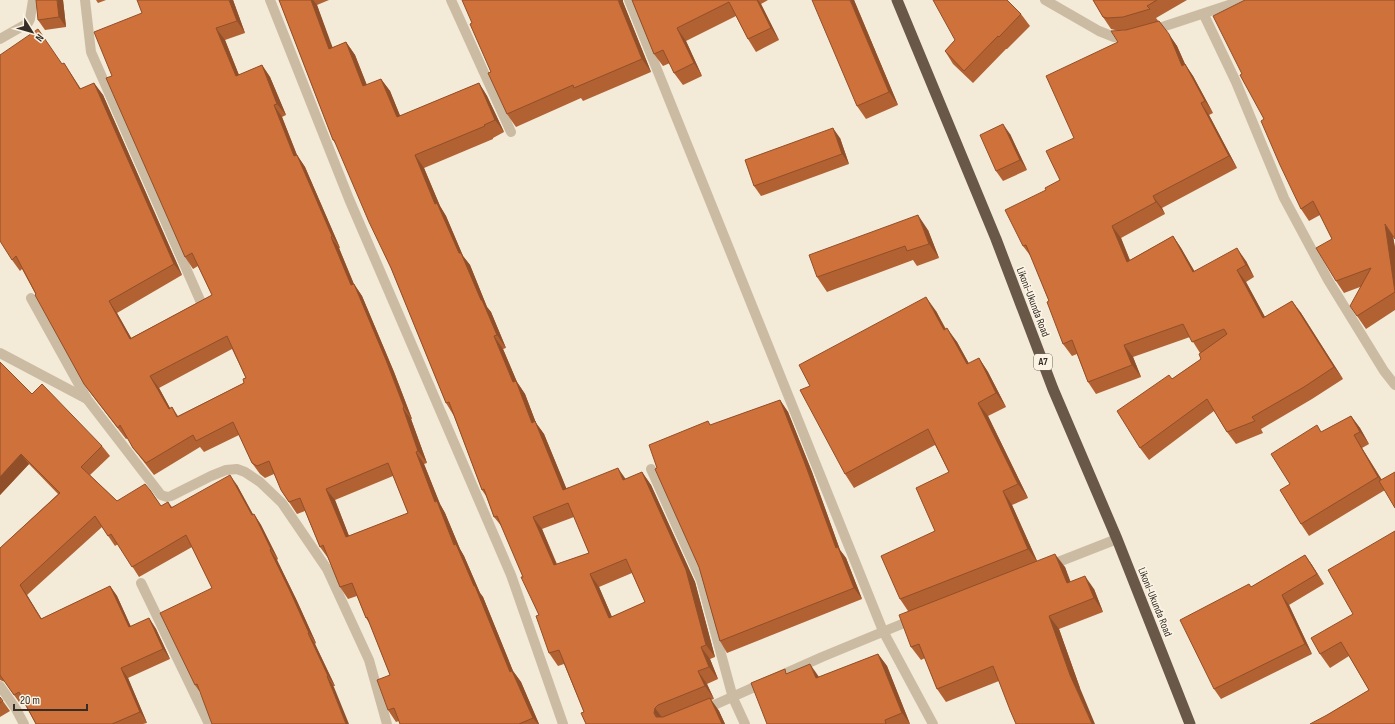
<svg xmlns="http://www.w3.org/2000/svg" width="1395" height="724" viewBox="0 0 1395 724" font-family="'Sofia Sans Condensed',sans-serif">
<rect width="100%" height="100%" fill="#f3ead8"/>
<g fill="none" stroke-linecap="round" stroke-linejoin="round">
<!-- minor -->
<g stroke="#ccbba3" stroke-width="10">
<polyline points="85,0 91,52 203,307"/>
<polyline points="270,0 349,199 511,575 563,724"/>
<polyline points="451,0 511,132"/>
<polyline points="629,0 883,631 933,724"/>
<polyline points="1045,0 1099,31 1114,37 1127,37"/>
<polyline points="1204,15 1236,82 1284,198 1328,280 1384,371 1395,385"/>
<polyline points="1150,31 1244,0 1257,2 1266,5 1273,4 1283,0"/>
<polyline points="0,39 28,23 30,19 33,0"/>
<polyline points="31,298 87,399 161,495 167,497 171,496 211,476 226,470 237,469 245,472 260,482 282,503 327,569 369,660 387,724"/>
<polyline points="0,353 87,399"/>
<polyline points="651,469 701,580 733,698 745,724"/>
<polyline points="1048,566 1117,539"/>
<polyline points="141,583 209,724"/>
<polyline points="0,686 16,709 24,724"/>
<polyline points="703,710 822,657 914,619"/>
</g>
<!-- trunk -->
<polyline stroke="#695748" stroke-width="11" points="897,0 996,239 1053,389 1117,539 1190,724"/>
</g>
<!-- wall -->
<g fill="#b26132" fill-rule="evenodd">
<polygon points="63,0 66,27 45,30 38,20"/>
<polygon points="96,0 106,0 98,3"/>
<path d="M 233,0 L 245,33 L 225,40 L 239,75 L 262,65 L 270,77 L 286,115 L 282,117 L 297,155 L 305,167 L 340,248 L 339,248 L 354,284 L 362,296 L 394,372 L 412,419 L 411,419 L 427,463 L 424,464 L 440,504 L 445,513 L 460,549 L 464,556 L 480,593 L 483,597 L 513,671 L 521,682 L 539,724 L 400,724 L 399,721 L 396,722 L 388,710 L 390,675 L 370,624 L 366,618 L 357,596 L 348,599 L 340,587 L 328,558 L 320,547 L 305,511 L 297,514 L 281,490 L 274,474 L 265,478 L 260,474 L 252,463 L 239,435 L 204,452 L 200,447 L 154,475 L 133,448 L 128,438 L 126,439 L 92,395 L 84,384 L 22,269 L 20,271 L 12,260 L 62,64 L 64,63 L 81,89 L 94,83 L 103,95 L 182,275 L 117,313 L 131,338 L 212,295 L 198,266 L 193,269 L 185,257 L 112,76 ZM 232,349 L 246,378 L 244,383 L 178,416 L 172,407 L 170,408 L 159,388 ZM 393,476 L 408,513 L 349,536 L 335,500 Z"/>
<path d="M 279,0 L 329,0 L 317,5 L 332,48 L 346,42 L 355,55 L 367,85 L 381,79 L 390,91 L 400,116 L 479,83 L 487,96 L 504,132 L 493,138 L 493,139 L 424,168 L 440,206 L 446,216 L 463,256 L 470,265 L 487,307 L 491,312 L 506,348 L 503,349 L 517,382 L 525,394 L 536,423 L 544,434 L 566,488 L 626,479 L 642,472 L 651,485 L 695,582 L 715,657 L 710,659 L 718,679 L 707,684 L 714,699 L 711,700 L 719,711 L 725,724 L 584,712 L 564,664 L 558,666 L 549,653 L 539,615 L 503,528 L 494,517 L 486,496 L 482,490 L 454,416 L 446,403 L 391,268 L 338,147 L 333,140 ZM 574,517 L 589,553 L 557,564 L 542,529 ZM 632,573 L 645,602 L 612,617 L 599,587 Z"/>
<polygon points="632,0 768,0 761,4 779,40 756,52 748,39 736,16 686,41 702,76 683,85 674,73 670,63 663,66 654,54"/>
<polygon points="854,0 898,105 866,119 857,106"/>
<polygon points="1093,0 1187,0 1156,18 1177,46 1185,64 1193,76 1213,113 1209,115 1237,168 1162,208 1165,214 1121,238 1130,260 1173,236 1181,248 1194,271 1246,261 1254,277 1246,282 1265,317 1292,301 1301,313 1343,379 1312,399 1261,429 1263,433 1236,444 1227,432 1214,411 1149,460 1140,448 1172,379 1201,359 1200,353 1190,337 1133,357 1141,377 1096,394 1088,382 1077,354 1072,356 1063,344 1049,301 1032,258 1023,246 1046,190 1060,180 1074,138 1118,42 1127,30 1115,30 1111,29 1103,17"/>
<polygon points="623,2 651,72 583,101 581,98 516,127 507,114 472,23"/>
<polygon points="1021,14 1030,26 1007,49 1006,49 973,83 953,64 945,51 955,40"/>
<polygon points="1242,74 1393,236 1395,248 1395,310 1366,329 1357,316 1360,287 1344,293 1336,281 1332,239 1320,215 1309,221 1301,209 1264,119"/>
<polygon points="1010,134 1027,170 1003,181 996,171"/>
<polygon points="840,138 849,164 761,196 754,186"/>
<polygon points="928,230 939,258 917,266 913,260 827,292 817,277"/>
<polygon points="936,311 946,329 957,342 969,364 979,358 988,372 1006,407 988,416 1028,498 1012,505 1037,561 1065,567 1070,582 1094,589 1103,612 1059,629 1080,688 999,681 946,702 937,689 925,658 921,660 911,647 908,611 900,599 935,531 949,472 935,445 854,488 845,474 810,386"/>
<polygon points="0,362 32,394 102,446 110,456 90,475 117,501 150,490 161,506 168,502 172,507 237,485 253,515 254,514 261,525 278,559 277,560 297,601 316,643 315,644 335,686 199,691 195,685 212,588 192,547 139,577 118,544 115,546 102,527 27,595 41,619 110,586 117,596 131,627 149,618 156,629 170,659 128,678 147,723 143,724 36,724 24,703 21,705 5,682 0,680 0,548 58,494 29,464 0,495"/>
<polygon points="780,400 788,412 812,472 840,550 846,558 862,599 727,653 720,641 699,567 657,468 711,425"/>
<polygon points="1351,416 1360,428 1369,444 1362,448 1382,480 1385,490 1309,536 1301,524 1290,484 1322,432"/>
<polygon points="1395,531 1395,724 1327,715 1369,690 1349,656 1330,668 1320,654 1353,614"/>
<polygon points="1305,555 1312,565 1324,584 1289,605 1312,654 1221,699 1214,689 1251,587"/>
<polygon points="878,654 887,666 910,724 767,724 787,673 819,677"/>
<polygon points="0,697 10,711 0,717"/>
</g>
<!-- shaded-wall -->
<g fill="#914f29">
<polygon points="57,0 63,0 66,27 59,17"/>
<polygon points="229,0 233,0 245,33 237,21"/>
<polygon points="311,0 313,0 317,5 338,62 329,49"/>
<polygon points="618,0 623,0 623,2 651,72 642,59"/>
<polygon points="757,0 758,0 761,4 779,40 771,28"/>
<polygon points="850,0 854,0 898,105 889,92"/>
<polygon points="216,28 225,40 244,88 236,76"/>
<polygon points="677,28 686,41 702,76 694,63"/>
<polygon points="1169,34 1177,46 1185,64 1193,76 1213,113 1182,66"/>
<polygon points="346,42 355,55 372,99 363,86"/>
<polygon points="262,65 270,77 286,115 277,104"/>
<polygon points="381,79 390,91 406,130 397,117"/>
<polygon points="94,83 103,95 182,275 174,264"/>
<polygon points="479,83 487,96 504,132 495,120"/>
<polygon points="1201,103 1209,115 1237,168 1229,156"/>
<polygon points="274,105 282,117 302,168 294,156"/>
<polygon points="1003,124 1010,134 1027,170 1020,160"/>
<polygon points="833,128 840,138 849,164 842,154"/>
<polygon points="297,155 305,167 340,248 332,236"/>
<polygon points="415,155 424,168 440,206 446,216 463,256 470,265 487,307 491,312 506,348 497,335 481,300 435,204"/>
<polygon points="1153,196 1162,208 1165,214 1156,202"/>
<polygon points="918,215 928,230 939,258 929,244"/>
<polygon points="1385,224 1393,236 1395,248 1395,292"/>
<polygon points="1112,226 1121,238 1135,274 1127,262"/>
<polygon points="1173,236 1181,248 1202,284 1193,272"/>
<polygon points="331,237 339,248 359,297 351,285"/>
<polygon points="1237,248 1246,261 1254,277 1246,265"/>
<polygon points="1237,270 1246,282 1272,330 1263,318"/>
<polygon points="354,284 362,296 394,372 412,419 404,407"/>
<polygon points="926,297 936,311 953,344 944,330"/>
<polygon points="109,301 117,313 138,350 130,339"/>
<polygon points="1292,301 1301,313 1343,379 1334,367"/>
<polygon points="947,328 957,342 977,378 967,364"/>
<polygon points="494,336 503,349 517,382 525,394 536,423 544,434 572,502 563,490 513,382"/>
<polygon points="1124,345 1133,357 1141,377 1132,365"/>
<polygon points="979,358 988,372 1006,407 996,393"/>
<polygon points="150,376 159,388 177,421 169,409"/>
<polygon points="780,400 788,412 812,472 840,550 846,558 862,599 854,588 836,548"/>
<polygon points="978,403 988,416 1028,498 1018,484"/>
<polygon points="403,408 411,419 427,463 418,451"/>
<polygon points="1351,416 1360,428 1369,444 1360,432"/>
<polygon points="1354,435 1362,448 1387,489 1378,477"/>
<polygon points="416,452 424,464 440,504 445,513 460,549 464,556 480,593 483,597 513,671 521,682 539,724 538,724 533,718 510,672 474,586 435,502"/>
<polygon points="21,454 29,464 0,495 0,477"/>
<polygon points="618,468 627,481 623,480"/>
<polygon points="642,472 651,485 695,582 715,657 706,645"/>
<polygon points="230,475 237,485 259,525 252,515"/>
<polygon points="326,489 335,500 354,549 346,537"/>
<polygon points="1003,491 1012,505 1038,563 1028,549"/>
<polygon points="254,514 261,525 278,559 271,549"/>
<polygon points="533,517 542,529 562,578 554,565"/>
<polygon points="270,550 277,560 297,601 316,643 309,633"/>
<polygon points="1055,554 1065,567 1076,596 1067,583"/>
<polygon points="1305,555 1312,565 1324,584 1317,574"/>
<polygon points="590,574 599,587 618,631 609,618"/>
<polygon points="1085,576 1094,589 1103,612 1094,598"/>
<polygon points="20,585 27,595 48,629 41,619"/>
<polygon points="110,586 117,596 136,638 129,627"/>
<polygon points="1282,595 1289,605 1312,654 1305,644"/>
<polygon points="1049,616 1059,629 1080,688 1095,724 1092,724 1070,675"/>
<polygon points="149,618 156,629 170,659 163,649"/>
<polygon points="308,633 315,644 335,686 328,676"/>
<polygon points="701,647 710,659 718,679 709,667"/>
<polygon points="878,654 887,666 910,724 902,713"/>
<polygon points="810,664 819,677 816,678"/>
<polygon points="121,668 128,678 147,723 140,712"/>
<polygon points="698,671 707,684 714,699 705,686"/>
<polygon points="327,676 334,687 349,724 346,724"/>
<polygon points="710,698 719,711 725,724 722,724"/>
<polygon points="655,708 664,720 663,724 654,713"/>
</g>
<!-- building -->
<g fill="#cf713a" stroke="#914f29" fill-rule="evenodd">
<polygon points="36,0 57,0 59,17 38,20"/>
<path d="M 137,0 L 229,0 L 237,21 L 216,28 L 236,76 L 262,65 L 277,104 L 274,105 L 294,156 L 297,155 L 332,236 L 331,237 L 351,285 L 354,284 L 386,360 L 404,407 L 403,408 L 418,451 L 416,452 L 435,502 L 437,501 L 454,545 L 456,544 L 474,586 L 475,586 L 510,672 L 512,671 L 533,718 L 519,724 L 400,724 L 394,708 L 388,710 L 377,680 L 390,675 L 367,617 L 366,618 L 352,583 L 340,587 L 323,545 L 320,547 L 300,498 L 289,502 L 281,490 L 269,461 L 257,466 L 252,463 L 233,422 L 196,441 L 193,435 L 146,463 L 133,448 L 120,425 L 118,428 L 84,384 L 35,295 L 36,294 L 16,256 L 12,260 L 0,241 L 0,55 L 38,29 L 62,64 L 64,63 L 80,89 L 94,83 L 174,264 L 109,301 L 130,339 L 212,295 L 192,253 L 185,257 L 106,78 L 112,76 L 94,32 L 142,13 ZM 227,336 L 246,378 L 243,379 L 244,383 L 177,417 L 172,407 L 169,409 L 150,376 ZM 388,463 L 408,513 L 346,537 L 326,489 Z"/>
<path d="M 279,0 L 311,0 L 329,49 L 346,42 L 363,86 L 381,79 L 397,117 L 479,83 L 495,120 L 484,125 L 485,126 L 415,155 L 435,204 L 437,203 L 459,253 L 461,253 L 481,300 L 482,300 L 497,335 L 494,336 L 513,382 L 516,381 L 532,423 L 535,421 L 563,490 L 618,468 L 623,480 L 642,472 L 686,570 L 706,645 L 701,647 L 709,667 L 698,671 L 705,686 L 658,705 L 655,708 L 654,713 L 656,717 L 663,717 L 710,698 L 722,724 L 586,724 L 581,713 L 584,712 L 559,650 L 549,653 L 536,616 L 539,615 L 521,577 L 523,577 L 497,516 L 494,517 L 484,489 L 482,490 L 449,402 L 446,403 L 391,268 L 369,222 L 334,140 L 333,140 ZM 568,503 L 589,553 L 554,565 L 533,517 ZM 626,559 L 645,602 L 609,618 L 590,574 Z"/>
<polygon points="462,0 618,0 642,59 574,88 573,85 507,114 488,73 491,72 470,24 472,23"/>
<polygon points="632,0 757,0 771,28 748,39 729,2 677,28 694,63 674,73 663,50 654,54"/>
<polygon points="812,0 850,0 889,92 857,106"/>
<polygon points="933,0 1007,0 1021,14 999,37 998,36 964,71 945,51 955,40"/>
<polygon points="1093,0 1157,0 1147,6 1150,9 1123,17 1107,18 1103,17"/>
<polygon points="1245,0 1395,0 1395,239 1385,224 1395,292 1357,316 1350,306 1371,268 1336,281 1316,248 1332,239 1313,201 1301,209 1280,165 1261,121 1264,119 1240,75 1242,74 1213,16"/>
<polygon points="1159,21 1169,34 1182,66 1185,64 1205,101 1201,103 1229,156 1153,196 1156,202 1112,226 1127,262 1173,236 1193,272 1237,248 1246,265 1237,270 1263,318 1292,301 1334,367 1304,387 1252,417 1255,421 1227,432 1207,399 1140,448 1117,411 1169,375 1172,379 1201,359 1199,354 1227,334 1224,329 1192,342 1183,324 1124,345 1132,365 1088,382 1072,340 1063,344 1047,302 1049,301 1026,245 1023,246 1005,210 1046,190 1045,188 1060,180 1046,151 1074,138 1046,76 1118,42 1111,31 1126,30"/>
<polygon points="1003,124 1020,160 996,171 980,135"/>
<polygon points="833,128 842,154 754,186 745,160"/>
<polygon points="918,215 929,244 907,251 905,246 817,277 809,255"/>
<polygon points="926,297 944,330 947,328 967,364 979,358 996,393 978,403 1018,484 1003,491 1028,549 900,599 881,556 935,531 916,488 949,472 928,429 845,474 800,390 810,386 799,365"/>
<polygon points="0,362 32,394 42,384 102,446 81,467 117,501 145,484 150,490 161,506 168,502 171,508 230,475 252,515 254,514 271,549 270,550 290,591 309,633 308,633 328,676 327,676 346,724 212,724 197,684 195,685 160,613 212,588 186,535 132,567 111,534 108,536 95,516 20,585 41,619 110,586 129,627 149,618 163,649 121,668 140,712 112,724 36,724 19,692 14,695 0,675 0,548 60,493 21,454 0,477"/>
<polygon points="780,400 804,461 836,548 838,547 854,588 720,641 699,567 655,469 657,468 649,445 708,421 710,425"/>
<polygon points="1351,416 1360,432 1354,435 1378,477 1301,524 1280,490 1290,484 1271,454 1317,425 1321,432"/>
<polygon points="1395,472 1395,508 1379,481"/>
<polygon points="1395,531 1395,724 1310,724 1327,715 1369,690 1341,642 1320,654 1311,638 1353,614 1328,570"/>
<polygon points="1055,554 1067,583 1085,576 1094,598 1049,616 1070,675 1092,724 1016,724 1010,710 993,666 937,689 919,644 911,647 899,615"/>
<polygon points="1305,555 1317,574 1282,595 1305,644 1214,689 1180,620 1249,584 1251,587"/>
<polygon points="878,654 902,713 885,720 886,724 767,724 751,683 785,669 786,674 810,664 816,678"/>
<polygon points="0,697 3,701 0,703"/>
</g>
<g text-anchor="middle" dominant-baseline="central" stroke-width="3.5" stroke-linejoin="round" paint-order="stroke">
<!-- shield labels -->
<rect fill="#fbf3e4" stroke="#71685f" stroke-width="1" x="1034" y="354" width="18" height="16" rx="3"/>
<g font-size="10" font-weight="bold" fill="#362d26">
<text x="1043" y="362">A7</text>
</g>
<!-- street labels -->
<g font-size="11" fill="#362d26" stroke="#fbf3e4">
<text transform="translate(1033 302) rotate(69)">Likoni-Ukunda Road</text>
<text transform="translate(1155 602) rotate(68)">Likoni-Ukunda Road</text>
</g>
</g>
<!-- north arrow -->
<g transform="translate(32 32) rotate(127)" stroke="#fbf3e4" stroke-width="3" paint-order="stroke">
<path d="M0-3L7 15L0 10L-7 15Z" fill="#362d26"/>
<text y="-6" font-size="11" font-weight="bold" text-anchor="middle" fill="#362d26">N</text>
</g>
<!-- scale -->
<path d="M14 704v6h73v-6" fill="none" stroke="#362d26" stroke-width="2"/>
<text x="20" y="704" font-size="12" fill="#362d26" stroke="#fbf3e4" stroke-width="3" paint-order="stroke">20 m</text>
</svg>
